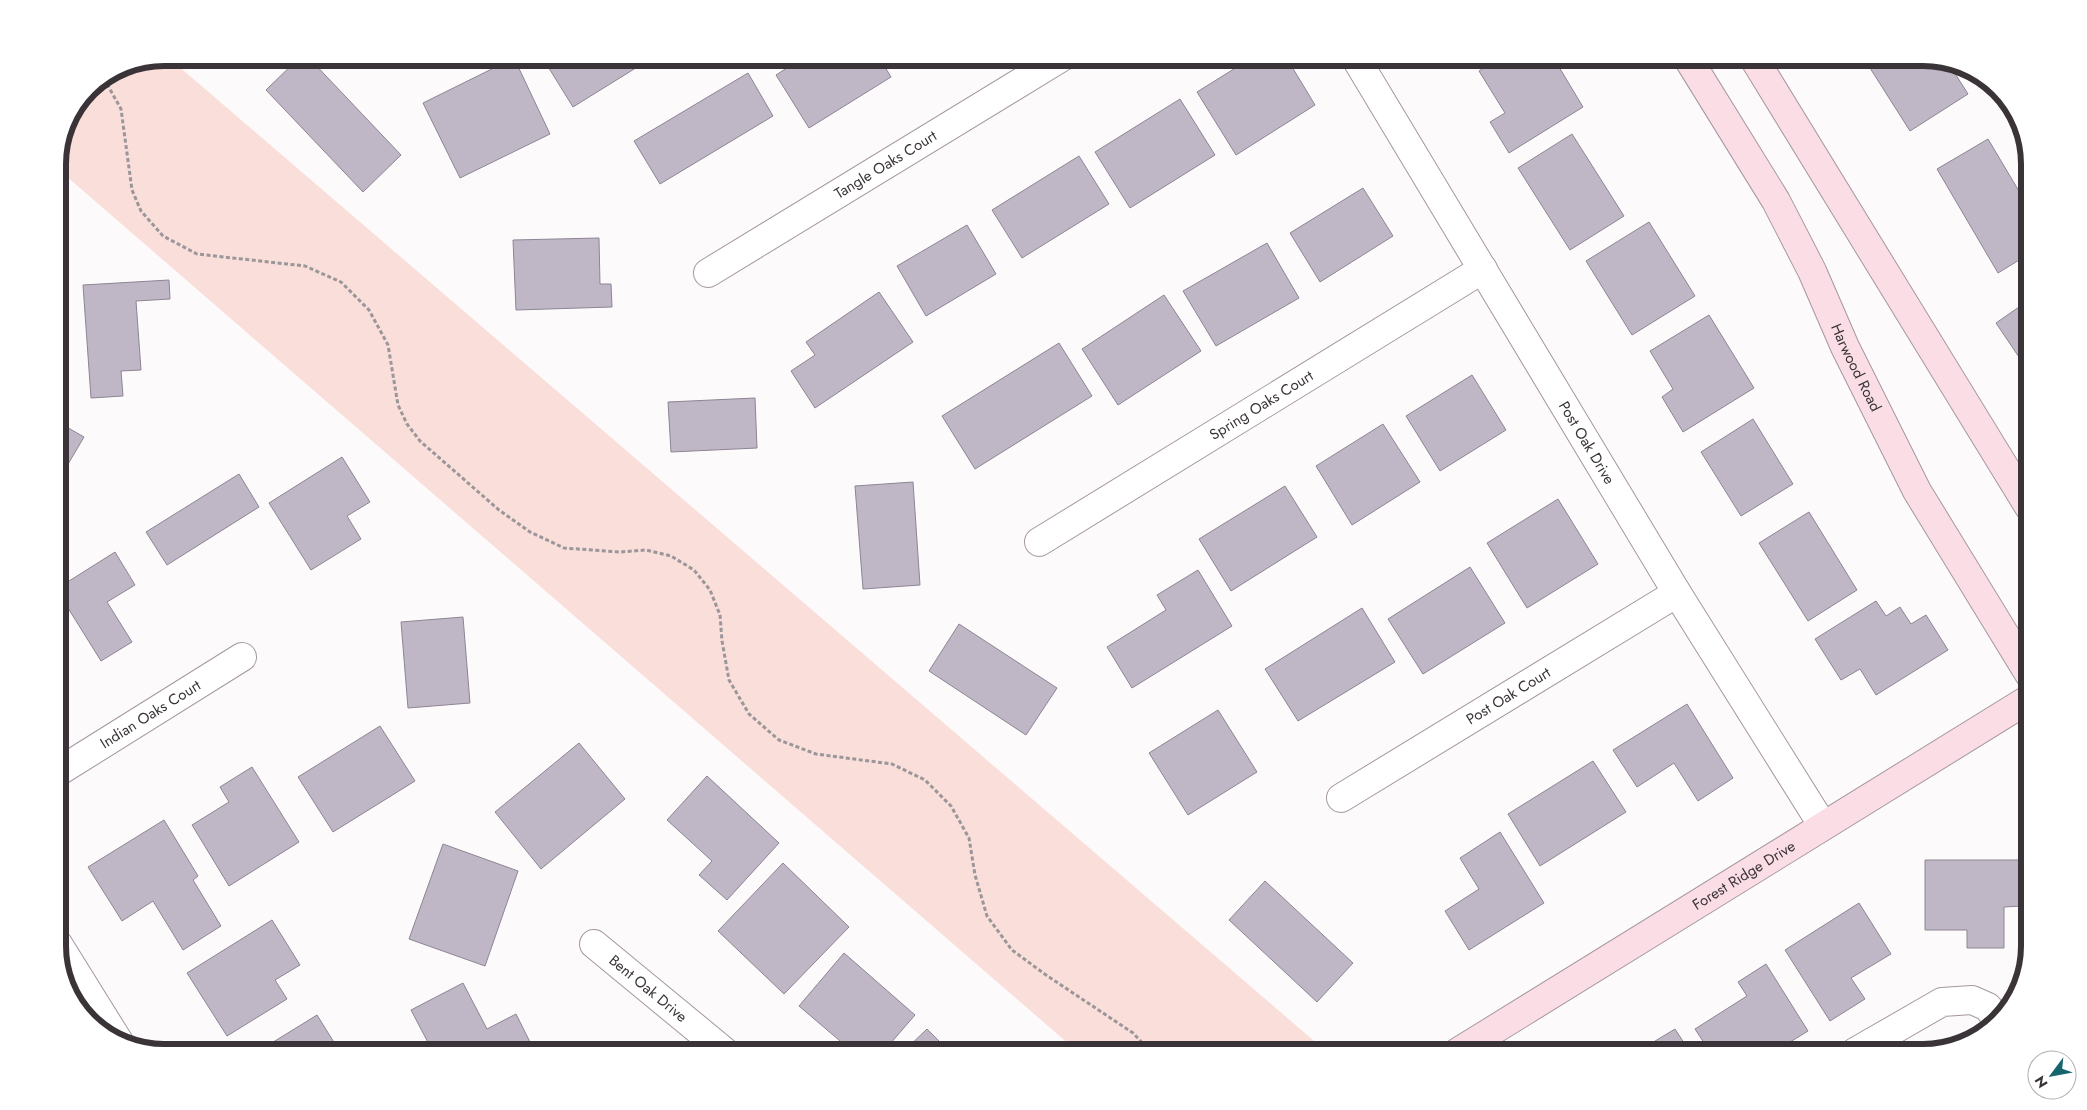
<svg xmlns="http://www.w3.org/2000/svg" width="2087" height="1110" viewBox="0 0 2087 1110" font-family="Jost,sans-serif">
<rect width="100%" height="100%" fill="#fdfafc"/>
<!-- green -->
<path fill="#faded9" d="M 164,58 L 169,58 L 1327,1052 L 1078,1052 L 58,169 C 58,124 82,87 122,66 C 134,61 151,60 164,58 Z"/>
<!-- building -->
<g fill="#bfb7c5" stroke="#8d8593">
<polygon points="300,57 308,57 401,155 363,192 266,90"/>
<polygon points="542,57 634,57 639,66 573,107"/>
<polygon points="804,57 879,57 891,77 809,128 776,75"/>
<polygon points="1253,57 1286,57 1315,105 1236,155 1197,92"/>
<polygon points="1501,57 1553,57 1583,107 1509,153 1490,122 1505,113 1479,71"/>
<polygon points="1863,57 1923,57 1949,64 1968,94 1910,131"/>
<polygon points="514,58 550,134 460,178 423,103"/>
<polygon points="748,73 773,116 660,184 634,141"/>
<polygon points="1180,99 1215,155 1130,208 1095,152"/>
<polygon points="1572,134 1624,216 1570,250 1518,168"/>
<polygon points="1988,139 2029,208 2029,254 1998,273 1937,169"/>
<polygon points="1079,156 1109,204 1022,258 992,210"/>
<polygon points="1363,188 1393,236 1320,282 1290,233"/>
<polygon points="1649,222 1695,296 1632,335 1586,261"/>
<polygon points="967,225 996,274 926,316 897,266"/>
<polygon points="599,238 600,284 611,284 612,307 516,310 513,240"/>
<polygon points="1267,243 1299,298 1216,346 1183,291"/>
<polygon points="169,280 170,299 136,301 141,370 121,371 123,396 91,398 83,285"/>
<polygon points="879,292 913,342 815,408 791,371 815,355 806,342"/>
<polygon points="1164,295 1201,351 1118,405 1082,349"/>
<polygon points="2029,300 2029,372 1996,323"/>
<polygon points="1709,315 1754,388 1683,432 1662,397 1673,389 1650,351"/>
<polygon points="1059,343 1092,396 975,469 942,416"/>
<polygon points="1472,375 1506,430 1440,471 1406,416"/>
<polygon points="2029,384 2029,397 2023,388"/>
<polygon points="755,398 757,448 671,452 668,402"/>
<polygon points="1753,419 1793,484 1741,516 1701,452"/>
<polygon points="58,422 84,437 58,481"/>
<polygon points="1383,424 1420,482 1352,525 1316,466"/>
<polygon points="342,457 370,502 347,516 361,539 311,570 269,503"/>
<polygon points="239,474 259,507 167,565 146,532"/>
<polygon points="913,482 920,585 863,589 855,486"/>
<polygon points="1285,486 1317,537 1231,591 1199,539"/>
<polygon points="1558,499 1598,564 1527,608 1487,543"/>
<polygon points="1809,512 1857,590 1808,621 1759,543"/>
<polygon points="115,552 135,585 107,602 132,642 101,661 58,592 58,588"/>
<polygon points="1470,567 1505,623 1423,674 1388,619"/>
<polygon points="1198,570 1232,626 1132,688 1107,647 1166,610 1157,595"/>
<polygon points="1876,601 1886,616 1900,607 1911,624 1926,615 1948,650 1876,695 1860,669 1841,680 1815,639"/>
<polygon points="1362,608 1395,662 1298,721 1265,669"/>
<polygon points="463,617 470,703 408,708 401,622"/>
<polygon points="959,624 1057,688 1026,735 929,671"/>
<polygon points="1687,704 1733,778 1698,801 1674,763 1637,787 1613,750"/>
<polygon points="1218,710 1257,772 1188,815 1149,753"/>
<polygon points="380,726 415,781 333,832 298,777"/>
<polygon points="579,743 625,799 541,869 495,812"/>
<polygon points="1593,761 1626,812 1540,866 1508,814"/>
<polygon points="252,767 299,842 229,886 192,825 229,802 220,787"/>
<polygon points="707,776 779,843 727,900 699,875 712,861 667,820"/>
<polygon points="164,820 198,876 193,880 221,926 183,950 153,901 122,921 88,867"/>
<polygon points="1500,832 1544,903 1469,950 1445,911 1479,889 1460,858"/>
<polygon points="443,844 518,871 485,966 409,939"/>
<polygon points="1925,860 2023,860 2023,906 2004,907 2004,948 1967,948 1967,930 1925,930"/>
<polygon points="783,863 849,927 784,994 718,931"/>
<polygon points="1265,881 1353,963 1317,1002 1229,920"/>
<polygon points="1859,903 1891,954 1851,978 1865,999 1830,1021 1785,950"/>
<polygon points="272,920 300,965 275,980 287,999 227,1036 187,973"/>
<polygon points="844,953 915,1015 883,1052 853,1052 799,1006"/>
<polygon points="1766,964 1808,1031 1774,1052 1710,1052 1695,1029 1747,996 1738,982"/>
<polygon points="463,983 487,1029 516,1014 533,1048 524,1052 433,1052 411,1010"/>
<polygon points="317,1015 340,1052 257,1052"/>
<polygon points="927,1029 950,1052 903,1052"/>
<polygon points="1675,1029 1690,1052 1637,1052"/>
</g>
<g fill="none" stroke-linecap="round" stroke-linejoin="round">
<defs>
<g id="minor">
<path id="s1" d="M 1355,57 L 1677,593 L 1823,826"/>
<path id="s2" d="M 708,273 L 1062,57"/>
<path id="s3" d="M 1039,542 L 1483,269"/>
<path id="s4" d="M 58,772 L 242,657"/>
<path id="s5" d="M 1341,798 L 1677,593"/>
<polyline points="58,944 119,1042"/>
<path id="s6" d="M 594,944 L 725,1052"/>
<polyline points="1855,1052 1942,1002 1972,1000 1988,1007 1996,1019"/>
</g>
<g id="secondary">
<path id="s7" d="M 1687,57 L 1776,201 L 1812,271 L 1845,347 L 1917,491 L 2029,674"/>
<polyline points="1753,57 2029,507"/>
<path id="s8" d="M 1458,1052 L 2029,699"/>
</g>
</defs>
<!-- minor casing -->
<use href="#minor" stroke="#a597a1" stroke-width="30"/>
<!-- secondary casing -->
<use href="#secondary" stroke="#a597a1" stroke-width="30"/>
<!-- path -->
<polyline stroke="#9a9699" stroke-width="3" stroke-dasharray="4 2.5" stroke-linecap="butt" points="102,80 107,84 121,109 132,190 141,211 163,236 197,254 305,266 341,282 369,310 388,345 398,405 407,424 420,441 499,510 530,532 564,548 620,552 646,550 671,556 694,570 710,590 720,615 722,641 729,680 749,714 779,740 816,754 892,764 925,780 951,806 969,838 975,875 987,916 1012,950 1046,975 1133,1033 1151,1052"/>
<!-- minor -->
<use href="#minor" stroke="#fff" stroke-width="28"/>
<!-- secondary -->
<use href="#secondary" stroke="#fadde5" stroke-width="28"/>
</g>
<g text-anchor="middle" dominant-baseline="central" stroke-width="4.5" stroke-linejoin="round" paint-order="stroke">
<!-- street labels -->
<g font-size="15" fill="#3a3439" stroke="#fff">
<text stroke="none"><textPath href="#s2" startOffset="208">Tangle Oaks Court</textPath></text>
<text stroke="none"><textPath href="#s7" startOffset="354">Harwood Road</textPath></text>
<text stroke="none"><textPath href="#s3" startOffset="261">Spring Oaks Court</textPath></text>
<text stroke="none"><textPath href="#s1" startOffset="450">Post Oak Drive</textPath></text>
<text stroke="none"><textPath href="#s5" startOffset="196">Post Oak Court</textPath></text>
<text stroke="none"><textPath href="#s4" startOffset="109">Indian Oaks Court</textPath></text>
<text stroke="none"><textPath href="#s8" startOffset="336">Forest Ridge Drive</textPath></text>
<text stroke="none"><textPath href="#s6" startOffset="70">Bent Oak Drive</textPath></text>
</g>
</g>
<!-- crop -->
<path d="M0 0H2087V1110H0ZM164 66H1923A98 98 0 0 1 2021 164V946A98 98 0 0 1 1923 1044H164A98 98 0 0 1 66 946V164A98 98 0 0 1 164 66Z" fill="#fff" fill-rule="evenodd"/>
<path fill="none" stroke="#3a3439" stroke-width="6" d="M164 66H1923A98 98 0 0 1 2021 164V946A98 98 0 0 1 1923 1044H164A98 98 0 0 1 66 946V164A98 98 0 0 1 164 66Z"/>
<!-- north arrow -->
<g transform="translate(2052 1075) rotate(238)"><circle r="24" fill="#ffffff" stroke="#b0aeb0"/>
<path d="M0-4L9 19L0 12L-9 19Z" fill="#16646c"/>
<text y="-8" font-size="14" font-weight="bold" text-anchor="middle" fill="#3a3439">N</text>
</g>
</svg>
